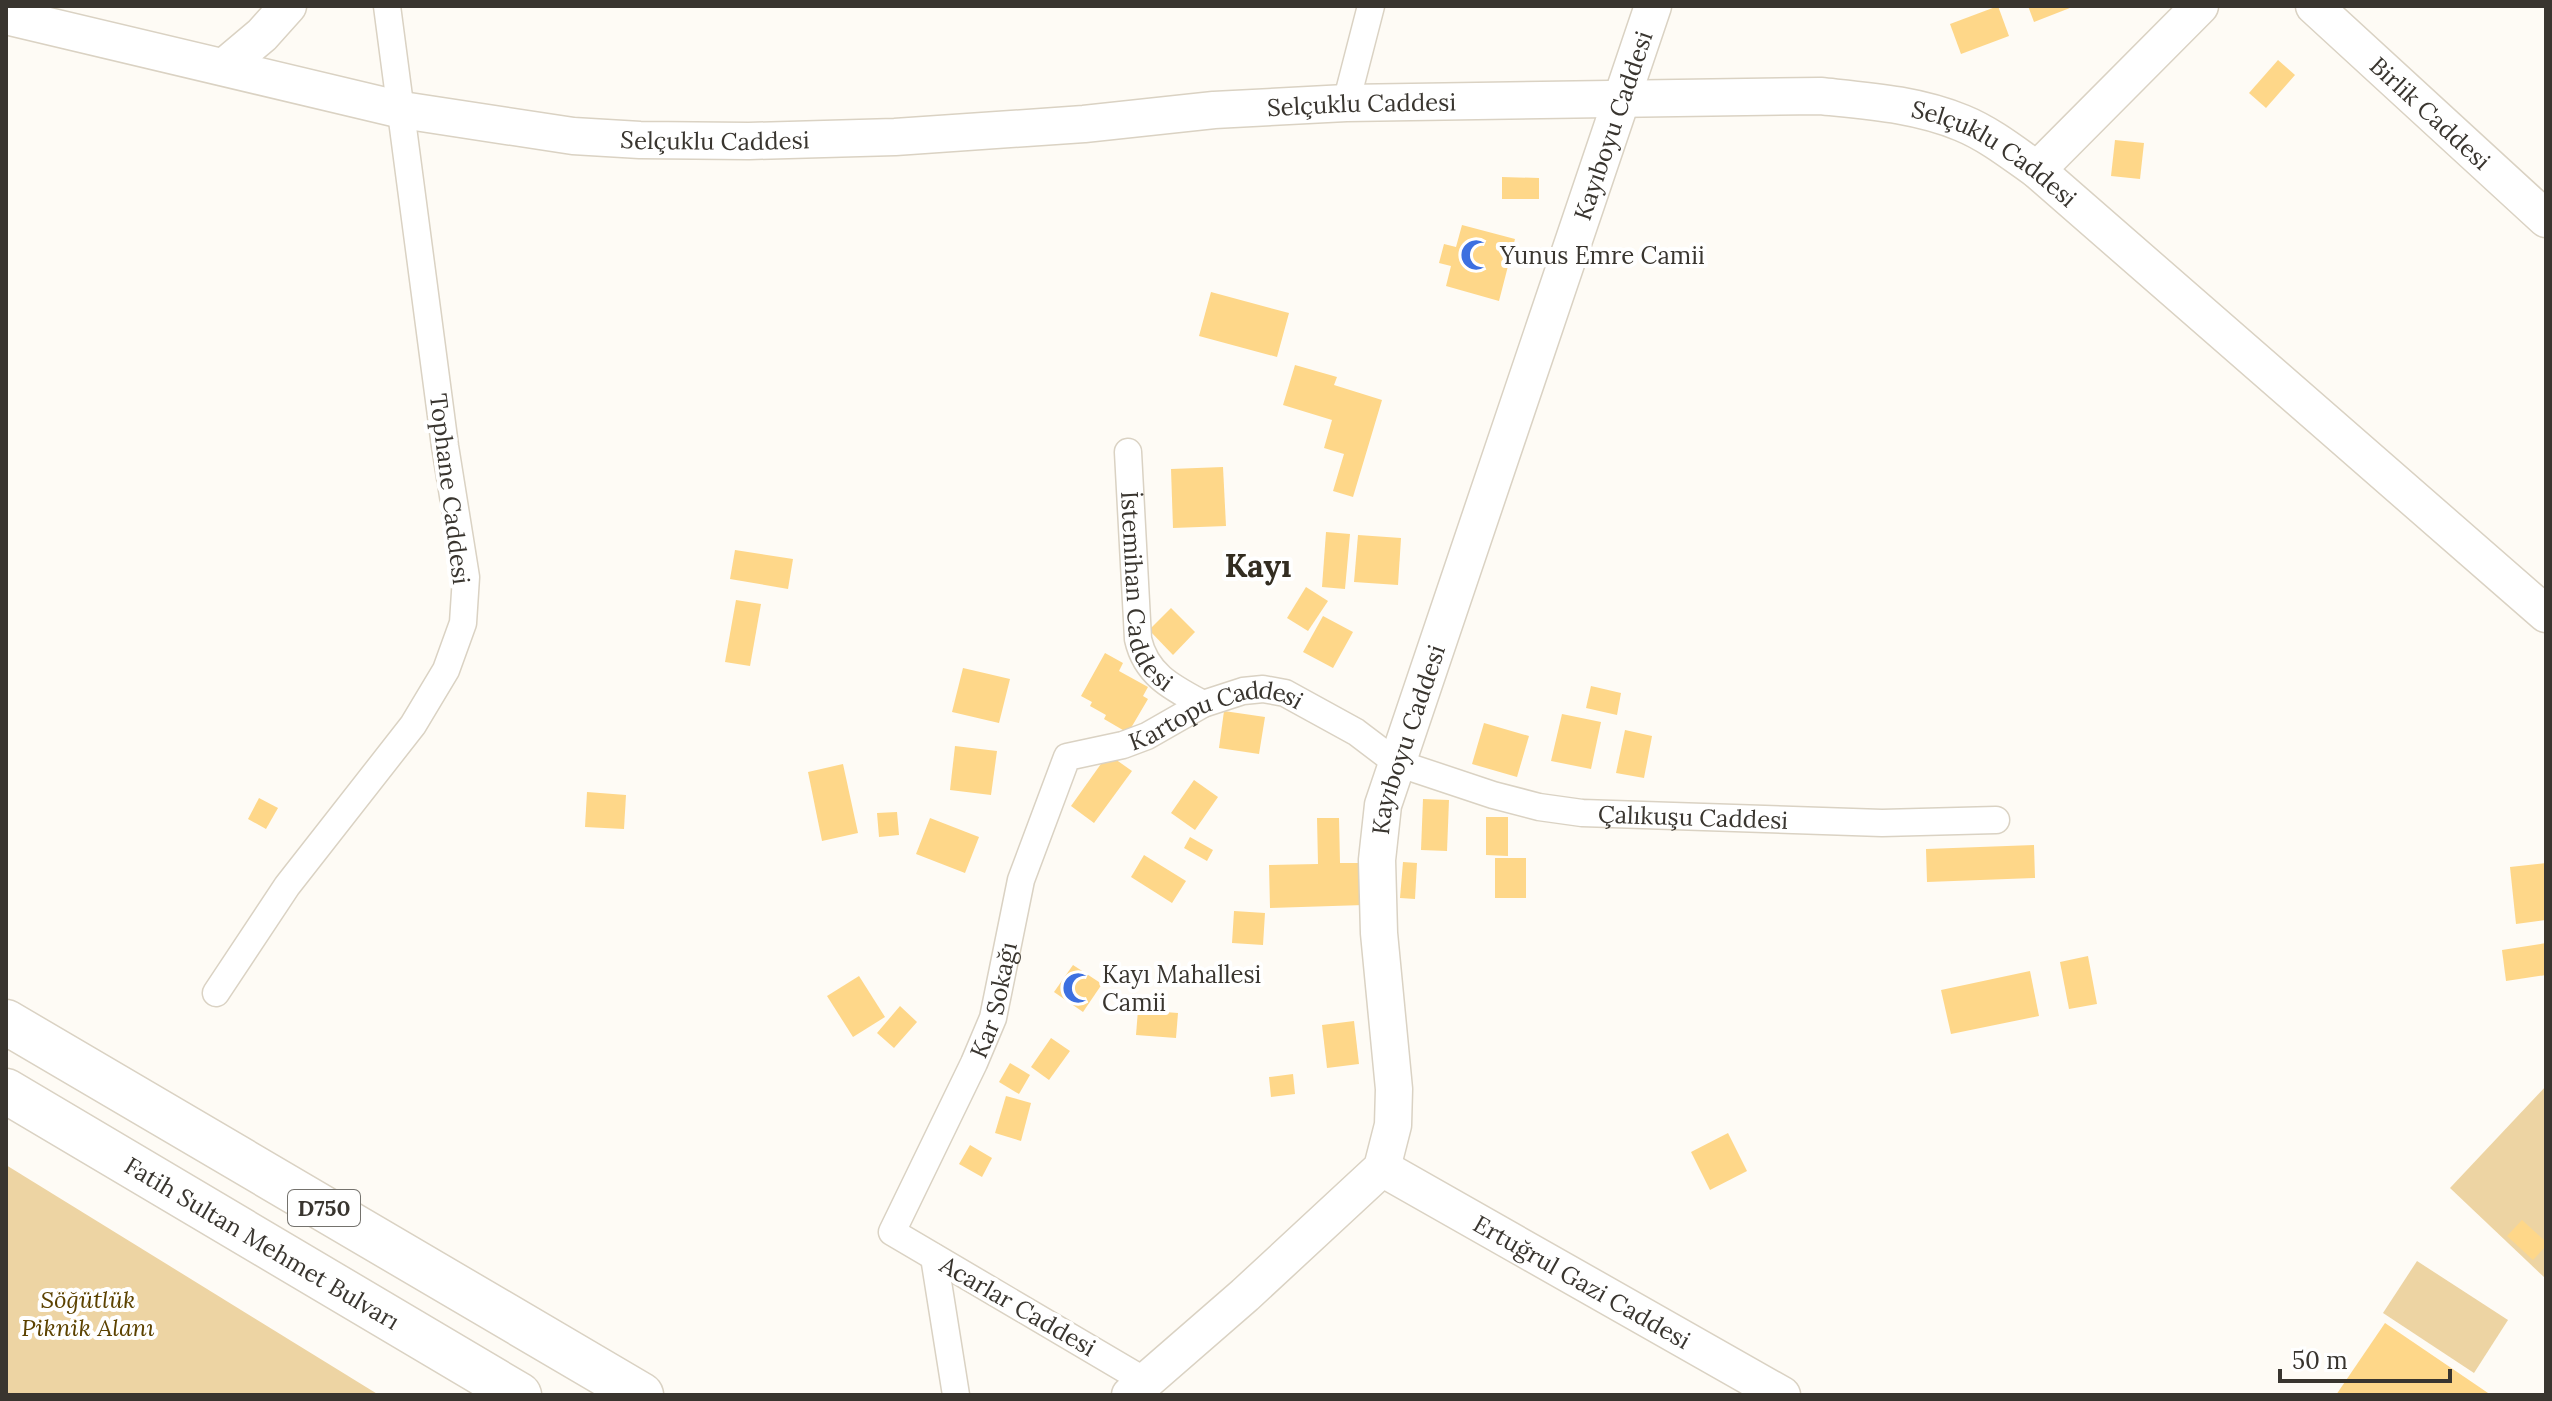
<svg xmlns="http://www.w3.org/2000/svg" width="2552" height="1401" viewBox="0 0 2552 1401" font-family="Lora,serif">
<rect width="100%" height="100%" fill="#fefbf5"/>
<!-- green -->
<g fill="#edd4a3">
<polygon points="2546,1086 2546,1279 2450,1188"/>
<polygon points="6,1165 379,1395 6,1395"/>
<polygon points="2417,1261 2508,1320 2474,1373 2383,1313"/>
</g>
<!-- building -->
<g fill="#fed789">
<polygon points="1998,6 2009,36 1961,54 1950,24"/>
<polygon points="2028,6 2075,6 2034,22"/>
<polygon points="2278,60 2295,75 2266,108 2249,93"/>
<polygon points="2115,140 2144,143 2140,179 2111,176"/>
<polygon points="1502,177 1539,178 1539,199 1502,199"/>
<polygon points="1462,225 1515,239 1499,301 1446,286 1451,266 1439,263 1444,244 1456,247"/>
<polygon points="1211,292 1289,313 1277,357 1199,336"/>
<polygon points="1295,365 1337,377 1334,385 1382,400 1353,497 1333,491 1344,454 1324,448 1332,420 1283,405"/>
<polygon points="1223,467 1226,526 1173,528 1171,469"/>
<polygon points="1326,532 1350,534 1345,589 1322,587"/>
<polygon points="1358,535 1401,538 1398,585 1354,582"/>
<polygon points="735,550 793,559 788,589 730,579"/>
<polygon points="1306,587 1328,601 1308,631 1287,618"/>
<polygon points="736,600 761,604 750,666 725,662"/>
<polygon points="1171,608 1195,632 1173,655 1149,630"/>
<polygon points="1323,616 1353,632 1333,668 1303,652"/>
<polygon points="1105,653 1123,663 1119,671 1148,687 1143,696 1148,699 1128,733 1104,719 1106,715 1090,706 1092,702 1081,696"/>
<polygon points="963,668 1010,679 999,723 952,712"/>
<polygon points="1591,686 1621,693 1617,715 1586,708"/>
<polygon points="1224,711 1265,717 1259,754 1219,748"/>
<polygon points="1562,714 1601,722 1591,769 1551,761"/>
<polygon points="1484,723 1529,736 1517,777 1472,764"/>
<polygon points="1625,730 1652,736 1644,778 1616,773"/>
<polygon points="955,746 997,751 991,795 950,790"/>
<polygon points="1108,754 1132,771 1094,823 1071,806"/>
<polygon points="843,764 858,833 822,841 808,772"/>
<polygon points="1194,780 1218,797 1195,830 1171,813"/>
<polygon points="587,792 626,795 624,829 585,827"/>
<polygon points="259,798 278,808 266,829 248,819"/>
<polygon points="1423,799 1449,800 1447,851 1421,850"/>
<polygon points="897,812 899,835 879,837 877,813"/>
<polygon points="1486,817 1508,817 1508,856 1486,855"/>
<polygon points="930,818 979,837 965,873 916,854"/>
<polygon points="1317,818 1339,818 1340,863 1363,863 1364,905 1270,908 1269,865 1318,864"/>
<polygon points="1190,837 1213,850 1207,861 1184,848"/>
<polygon points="2034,845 2035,878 1927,882 1926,849"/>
<polygon points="1144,855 1186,881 1172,903 1131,877"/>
<rect x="1495" y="858" width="31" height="40"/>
<polygon points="1403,862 1417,863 1415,899 1400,898"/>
<polygon points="2546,863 2546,920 2516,924 2510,867"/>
<polygon points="1234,911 1265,913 1263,945 1232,943"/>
<polygon points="2546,943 2546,975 2506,981 2502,950"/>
<polygon points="2088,956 2097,1004 2069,1009 2060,962"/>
<polygon points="1073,965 1102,984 1083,1012 1054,992"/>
<polygon points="2030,971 2039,1016 1951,1034 1941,990"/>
<polygon points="859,976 885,1017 853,1037 827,996"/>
<polygon points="900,1006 917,1022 894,1048 877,1033"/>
<polygon points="1138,1010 1178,1013 1176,1038 1136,1035"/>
<polygon points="1354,1021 1359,1064 1327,1068 1322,1025"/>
<polygon points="1051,1038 1070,1051 1049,1080 1031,1067"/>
<polygon points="1010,1063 1030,1075 1019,1094 999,1082"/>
<polygon points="1293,1074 1295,1094 1271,1097 1269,1077"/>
<polygon points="1006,1096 1031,1103 1021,1141 995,1133"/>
<polygon points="1728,1133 1747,1171 1710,1190 1691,1152"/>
<polygon points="970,1145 992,1158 982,1177 959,1164"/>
<polygon points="2522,1220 2546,1242 2546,1246 2533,1260 2507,1236"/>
<polygon points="2385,1323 2491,1395 2336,1395"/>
</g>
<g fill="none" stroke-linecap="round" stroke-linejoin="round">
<defs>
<g id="street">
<polyline points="1346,103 1371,6"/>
<path id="s1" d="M 1128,452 L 1138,639 C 1146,675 1173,688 1203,704"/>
<polyline points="216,993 287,886 413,725 446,670 463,623 466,577 445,446 387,6"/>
<polyline points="934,1257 956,1395"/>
<path id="s2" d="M 1145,1381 L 892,1232 L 974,1063 L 993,1018 L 1021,880 L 1067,757 L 1123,745 L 1147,736 L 1203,704 L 1243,691 L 1263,689 L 1285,693 L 1356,732 L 1397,763 L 1493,795 L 1539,807 L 1582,813 L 1882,823 L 1996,820"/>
</g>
<g id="secondary">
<path id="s3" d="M 2314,6 L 2546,219"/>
<path id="s4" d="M 6,16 L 402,110 L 573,136 L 640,140 L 749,141 L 895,137 L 1084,124 L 1214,110 L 1346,103 L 1820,96 C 1868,101 1916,104 1962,123 C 1989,134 2013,153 2037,170 L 2546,614"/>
<polyline points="224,67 262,35 288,6"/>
<polyline points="2037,170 2200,6"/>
<path id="s5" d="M 1382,1168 L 1782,1395"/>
<path id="s6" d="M 1130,1395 L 1245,1295 L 1382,1168 L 1393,1125 L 1394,1089 L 1379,933 L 1377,860 L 1383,805 L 1653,6"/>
</g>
<g id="highway">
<polyline points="6,1022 641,1395"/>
<path id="s7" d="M 6,1091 L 519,1395"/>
</g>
</defs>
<!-- street casing -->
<use href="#street" stroke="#dad2c3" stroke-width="29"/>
<!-- secondary casing -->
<use href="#secondary" stroke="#dad2c3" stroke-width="39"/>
<!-- highway casing -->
<use href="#highway" stroke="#dad2c3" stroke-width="47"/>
<!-- street -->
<use href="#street" stroke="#fff" stroke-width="26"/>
<!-- secondary -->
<use href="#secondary" stroke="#fff" stroke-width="36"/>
<!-- highway -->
<use href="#highway" stroke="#fff" stroke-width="44"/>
</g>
<!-- icons -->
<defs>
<symbol id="mosque-bare" viewBox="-9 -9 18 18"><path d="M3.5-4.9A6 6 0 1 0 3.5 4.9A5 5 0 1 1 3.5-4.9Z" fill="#3d70e0" stroke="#fff" stroke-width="2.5" paint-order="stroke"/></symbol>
</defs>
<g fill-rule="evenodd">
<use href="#mosque-bare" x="1454" y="233" width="44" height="44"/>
<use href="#mosque-bare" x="1056" y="966" width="44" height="44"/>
</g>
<g text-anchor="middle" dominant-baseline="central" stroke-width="8" stroke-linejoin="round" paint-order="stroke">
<!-- shield labels -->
<rect fill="#fff" stroke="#74726d" stroke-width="2" x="288" y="1190" width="72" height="36" rx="6"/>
<g font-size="22" font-weight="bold" fill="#39352f">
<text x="324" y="1208">D750</text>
</g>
<!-- street labels -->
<g font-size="24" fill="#39352f" stroke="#fff">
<text stroke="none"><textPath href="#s4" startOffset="1370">Selçuklu Caddesi</textPath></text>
<text stroke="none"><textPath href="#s3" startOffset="158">Birlik Caddesi</textPath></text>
<text stroke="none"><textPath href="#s6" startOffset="1422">Kayıboyu Caddesi</textPath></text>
<text stroke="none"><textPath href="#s4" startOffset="722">Selçuklu Caddesi</textPath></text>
<text stroke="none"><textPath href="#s4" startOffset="2016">Selçuklu Caddesi</textPath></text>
<text transform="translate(450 489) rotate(83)">Tophane Caddesi</text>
<text stroke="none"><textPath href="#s1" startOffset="142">İstemihan Caddesi</textPath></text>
<text stroke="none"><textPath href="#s2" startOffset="960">Kartopu Caddesi</textPath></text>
<text stroke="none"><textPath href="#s6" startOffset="774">Kayıboyu Caddesi</textPath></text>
<text stroke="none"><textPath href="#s2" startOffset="1470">Çalıkuşu Caddesi</textPath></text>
<text stroke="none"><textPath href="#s2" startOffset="548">Kar Sokağı</textPath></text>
<text stroke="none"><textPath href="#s7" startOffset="298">Fatih Sultan Mehmet Bulvarı</textPath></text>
<text stroke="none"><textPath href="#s5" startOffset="230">Ertuğrul Gazi Caddesi</textPath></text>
<text transform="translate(1018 1306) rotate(30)">Acarlar Caddesi</text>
</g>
<!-- poi labels -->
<g font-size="24" fill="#39352f" stroke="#fff" text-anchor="start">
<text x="1500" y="255">Yunus Emre Camii</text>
<text x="1102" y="974">Kayı Mahallesi<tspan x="1102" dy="28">Camii</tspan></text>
</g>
<!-- park labels -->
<g font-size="24" font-style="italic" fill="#5c4200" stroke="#fff">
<text x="88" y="1299">Söğütlük<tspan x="88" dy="28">Piknik Alanı</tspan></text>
</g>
<!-- district labels -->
<g font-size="32" font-weight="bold" fill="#332d21" stroke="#fff">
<text x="1258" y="565">Kayı</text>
</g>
</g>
<!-- border -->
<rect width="2552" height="1401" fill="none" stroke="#39352f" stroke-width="16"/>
<!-- scale -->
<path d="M2280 1369v12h170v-12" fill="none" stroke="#39352f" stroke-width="4"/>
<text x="2292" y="1369" font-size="24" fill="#39352f" stroke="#ffffff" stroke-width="6" paint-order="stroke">50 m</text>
</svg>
